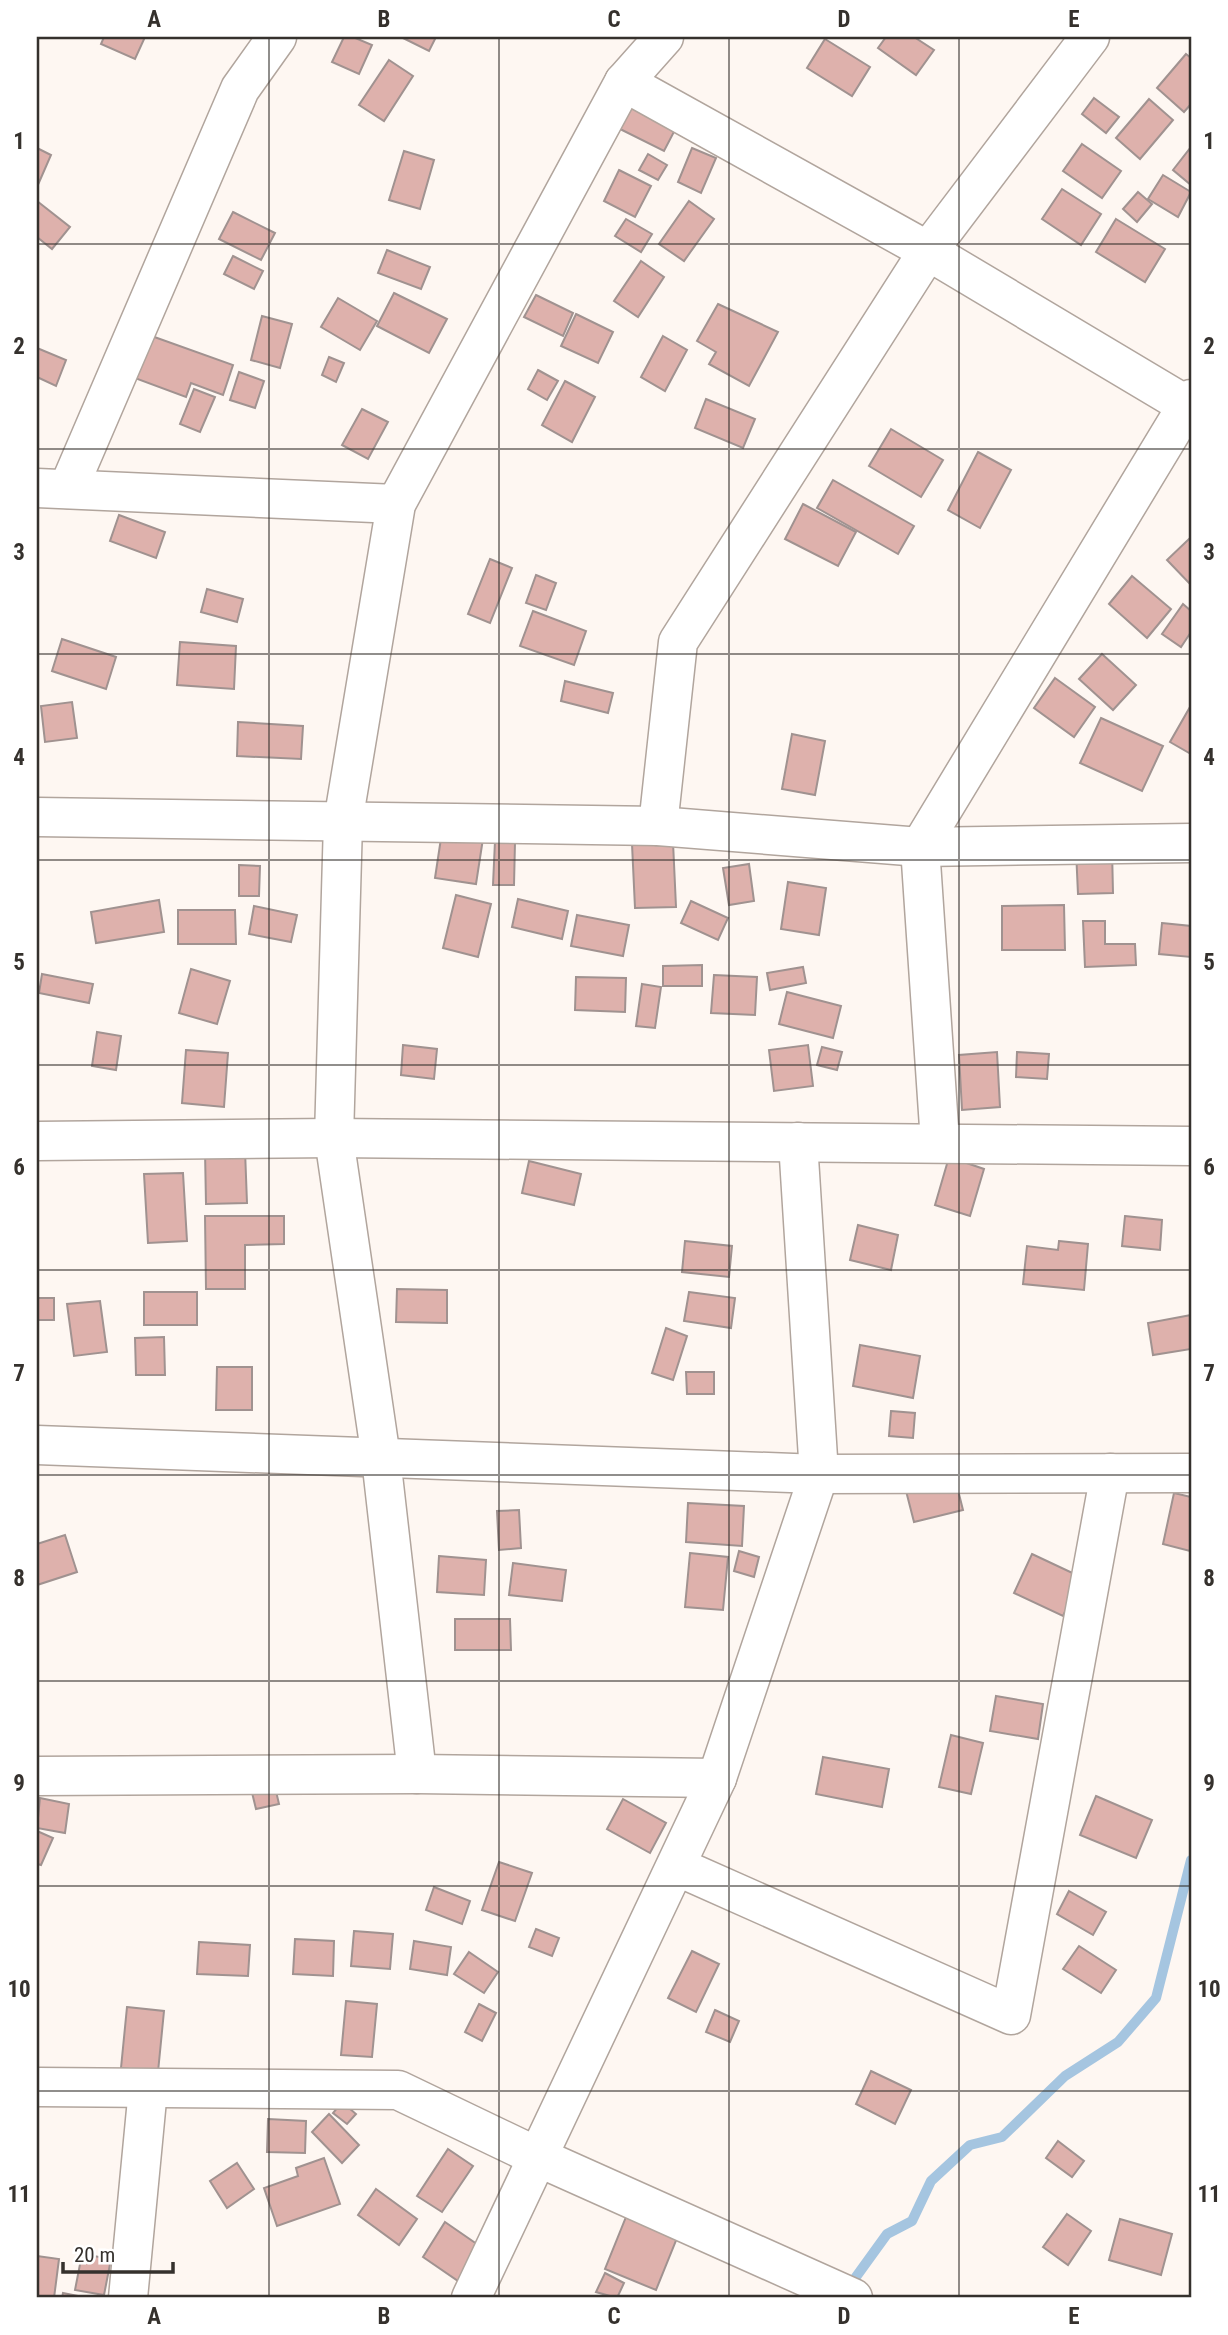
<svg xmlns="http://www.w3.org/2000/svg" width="1228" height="2335" viewBox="0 0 1228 2335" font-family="'Roboto Condensed',sans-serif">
<rect width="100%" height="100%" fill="#fef7f2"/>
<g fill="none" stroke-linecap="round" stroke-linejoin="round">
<!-- stream -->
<polyline stroke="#a5c5e0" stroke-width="10" points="848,2288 887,2234 912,2221 931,2181 970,2145 1002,2137 1065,2076 1118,2042 1156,1998 1191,1860"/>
</g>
<!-- building -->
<g fill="#deb1ac" stroke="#a09290" stroke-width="2">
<polygon points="104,37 145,37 135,59 101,44"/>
<polygon points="344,37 353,37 372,45 359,74 332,62"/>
<polygon points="401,37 436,37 429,51"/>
<polygon points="886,37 914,37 934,50 916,75 878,48"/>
<polygon points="825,39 870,67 852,96 807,68"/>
<polygon points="1186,54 1191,58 1191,104 1184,112 1157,88"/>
<polygon points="389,60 413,76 384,121 359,105"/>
<polygon points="1094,98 1119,117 1106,133 1082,114"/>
<polygon points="1149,99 1173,120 1140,159 1116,138"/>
<polygon points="633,103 677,126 664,151 620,129"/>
<polygon points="1082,144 1121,171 1102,198 1063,171"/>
<polygon points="1191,147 1191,185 1173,170"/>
<polygon points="37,148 51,155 37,187"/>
<polygon points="692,148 716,158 701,193 678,182"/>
<polygon points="404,151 434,160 420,209 389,200"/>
<polygon points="648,154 667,165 658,180 639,170"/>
<polygon points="619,170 651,186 635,217 604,201"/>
<polygon points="1163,175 1191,192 1178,217 1148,199"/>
<polygon points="1062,189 1101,214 1081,245 1042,219"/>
<polygon points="1138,192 1152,204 1137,222 1123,209"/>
<polygon points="37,201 70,227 52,249 37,237"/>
<polygon points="689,201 714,219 684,261 659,244"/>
<polygon points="233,212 275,233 261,260 219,239"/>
<polygon points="626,219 652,234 641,252 615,236"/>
<polygon points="1116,219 1165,249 1145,282 1096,252"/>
<polygon points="387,250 430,267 421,289 378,273"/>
<polygon points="233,256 263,271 254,289 224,274"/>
<polygon points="641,261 664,277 638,317 614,301"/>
<polygon points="394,293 447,319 429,353 377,326"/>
<polygon points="536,295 573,313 563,336 524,317"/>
<polygon points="338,298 377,321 360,350 321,327"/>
<polygon points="718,304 778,332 749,386 709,364 716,352 697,341"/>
<polygon points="576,314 613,332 598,363 561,346"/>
<polygon points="262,316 292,324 280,368 251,360"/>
<polygon points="146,334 233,365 223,395 191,383 186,397 132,377"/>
<polygon points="663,336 687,350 665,391 641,377"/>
<polygon points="37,348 66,360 56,386 37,377"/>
<polygon points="329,357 344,363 336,382 322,375"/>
<polygon points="538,370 558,381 547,400 528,389"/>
<polygon points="239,372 264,381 255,408 230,400"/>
<polygon points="565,381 595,397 572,442 542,425"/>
<polygon points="194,389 215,397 200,432 180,424"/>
<polygon points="706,399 755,419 743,448 695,428"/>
<polygon points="362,409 388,422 368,459 342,445"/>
<polygon points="891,429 943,460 921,497 869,466"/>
<polygon points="978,452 1011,470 980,528 948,510"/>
<polygon points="833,480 914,526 898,554 817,508"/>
<polygon points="803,504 856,532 838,566 785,539"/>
<polygon points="119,515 165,532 156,558 110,541"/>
<polygon points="1191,537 1191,585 1167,560"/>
<polygon points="490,559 512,568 490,623 468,614"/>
<polygon points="536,575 556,583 546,610 526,603"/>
<polygon points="1132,576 1171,609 1147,638 1109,604"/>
<polygon points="207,589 243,599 237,622 201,612"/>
<polygon points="1183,604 1191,611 1191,632 1181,647 1162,634"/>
<polygon points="533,611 586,631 574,665 520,646"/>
<polygon points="62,639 116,657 106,689 52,671"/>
<polygon points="180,642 236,646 234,689 177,685"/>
<polygon points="1102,654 1136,685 1113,710 1079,679"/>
<polygon points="1055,678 1095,707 1074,737 1034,708"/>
<polygon points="565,681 613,693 608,713 561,701"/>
<polygon points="72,702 77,738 45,742 41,706"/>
<polygon points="1190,707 1191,708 1191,754 1170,742"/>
<polygon points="1101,718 1163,746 1142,791 1080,763"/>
<polygon points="238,722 303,726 301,759 237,756"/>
<polygon points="792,734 825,741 815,795 782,789"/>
<polygon points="443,825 484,832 476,884 435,878"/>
<polygon points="495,841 515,842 514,885 493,885"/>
<polygon points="673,842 676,907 635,908 632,844"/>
<polygon points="1112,849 1113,893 1078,894 1076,850"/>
<polygon points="749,864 754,901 729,905 723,868"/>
<polygon points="239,865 260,866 259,896 239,896"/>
<polygon points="788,882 826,888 819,935 781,929"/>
<polygon points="456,895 491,904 478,957 443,948"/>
<polygon points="518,899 568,911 562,939 512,927"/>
<polygon points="159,900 164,932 96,943 91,912"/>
<polygon points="691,901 728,918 718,940 681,923"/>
<polygon points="1064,905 1065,950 1002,950 1002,906"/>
<polygon points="254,906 297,915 291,942 249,934"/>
<polygon points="178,910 235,910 236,944 178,944"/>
<polygon points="577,915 629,925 623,956 571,946"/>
<polygon points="1083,921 1105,921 1105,944 1135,944 1136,965 1085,967"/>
<polygon points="1162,923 1191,926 1191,957 1159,954"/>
<polygon points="702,965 702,986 663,986 663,966"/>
<polygon points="803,967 806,983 770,990 767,973"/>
<polygon points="191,969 230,981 217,1024 179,1013"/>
<polygon points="42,974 93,984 89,1003 39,993"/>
<polygon points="714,975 757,977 755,1015 711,1013"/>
<polygon points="576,977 626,978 625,1012 575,1010"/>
<polygon points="642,984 661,987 655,1028 636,1026"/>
<polygon points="787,992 841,1006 833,1038 779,1024"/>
<polygon points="97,1032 121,1036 116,1070 92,1066"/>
<polygon points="403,1045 437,1049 434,1079 401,1075"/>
<polygon points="808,1045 813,1086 774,1091 769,1050"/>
<polygon points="822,1047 842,1052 837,1070 817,1065"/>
<polygon points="186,1050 228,1053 224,1107 182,1103"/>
<polygon points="997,1052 1000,1107 962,1110 959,1055"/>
<polygon points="1017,1052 1049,1054 1047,1079 1016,1077"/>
<polygon points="245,1150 247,1203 206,1204 205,1151"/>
<polygon points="949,1157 984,1169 970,1216 935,1205"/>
<polygon points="529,1161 581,1174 574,1205 522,1193"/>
<polygon points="183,1173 187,1241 148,1243 144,1174"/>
<polygon points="205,1216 284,1216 284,1244 245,1245 245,1289 206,1289"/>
<polygon points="1125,1216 1162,1220 1160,1250 1122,1246"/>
<polygon points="858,1225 898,1235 891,1270 850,1260"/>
<polygon points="685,1241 732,1246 729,1277 682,1272"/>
<polygon points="1059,1241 1088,1244 1084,1290 1023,1284 1027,1246 1058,1250"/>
<polygon points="397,1289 447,1290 447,1323 396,1322"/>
<rect x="144" y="1292" width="53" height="33"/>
<polygon points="689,1292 735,1298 731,1328 684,1321"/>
<rect x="37" y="1298" width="17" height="22"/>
<polygon points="100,1301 107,1352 74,1356 67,1304"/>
<polygon points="1191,1315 1191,1349 1153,1355 1148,1323"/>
<polygon points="666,1328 687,1336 673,1380 652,1373"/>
<polygon points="164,1337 165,1375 136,1375 135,1338"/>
<polygon points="860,1345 920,1356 913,1398 853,1386"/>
<polygon points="217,1367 252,1367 252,1410 216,1410"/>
<polygon points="686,1372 714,1372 714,1394 687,1394"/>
<polygon points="891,1411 915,1413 913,1438 889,1436"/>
<polygon points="954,1474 963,1510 914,1522 905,1487"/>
<polygon points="1174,1493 1191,1497 1190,1551 1163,1544"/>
<polygon points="688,1503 744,1506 742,1546 686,1542"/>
<polygon points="519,1510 521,1548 499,1550 497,1511"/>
<polygon points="65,1535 77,1572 37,1585 37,1544"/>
<polygon points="739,1551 759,1557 754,1577 734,1571"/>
<polygon points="690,1553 728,1557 723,1610 685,1607"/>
<polygon points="1032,1554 1081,1577 1063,1616 1014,1593"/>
<polygon points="439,1556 486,1560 484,1595 437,1592"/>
<polygon points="513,1563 566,1570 562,1601 509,1595"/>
<polygon points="455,1619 510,1619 511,1650 455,1650"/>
<polygon points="996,1696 1043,1704 1038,1739 990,1731"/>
<polygon points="951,1735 983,1743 971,1794 939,1787"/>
<polygon points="823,1757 889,1769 882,1807 816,1794"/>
<polygon points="271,1770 279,1804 256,1809 248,1776"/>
<polygon points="1096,1796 1152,1820 1136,1858 1080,1835"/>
<polygon points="40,1798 69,1804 65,1833 37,1828"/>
<polygon points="623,1799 666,1823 650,1853 607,1829"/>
<polygon points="37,1831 53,1838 41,1865 37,1864"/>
<polygon points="499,1862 532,1873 515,1921 482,1910"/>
<polygon points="434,1887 470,1901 462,1924 426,1910"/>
<polygon points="1069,1891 1106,1912 1093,1935 1057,1914"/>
<polygon points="536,1929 559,1938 552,1956 529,1947"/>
<polygon points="354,1931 393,1934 390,1969 351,1966"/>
<polygon points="295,1939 334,1941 333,1976 293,1974"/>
<polygon points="414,1941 451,1947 447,1975 410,1969"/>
<polygon points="199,1942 250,1945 248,1976 197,1974"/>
<polygon points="1079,1946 1116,1970 1101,1993 1063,1969"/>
<polygon points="692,1951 719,1964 696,2012 668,1998"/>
<polygon points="469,1952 498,1972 484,1993 454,1974"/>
<polygon points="346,2001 377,2004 372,2057 341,2055"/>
<polygon points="479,2004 496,2013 482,2041 465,2032"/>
<polygon points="127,2007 164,2011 158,2072 121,2068"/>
<polygon points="715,2010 739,2021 730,2042 706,2032"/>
<polygon points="871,2071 911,2090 895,2124 856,2104"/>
<polygon points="342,2102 356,2114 347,2124 333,2113"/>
<polygon points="329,2114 359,2145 342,2163 312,2132"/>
<polygon points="268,2119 306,2121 305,2153 267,2152"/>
<polygon points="1058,2141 1084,2161 1072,2177 1046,2158"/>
<polygon points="448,2149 473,2166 442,2212 417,2196"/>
<polygon points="324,2158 340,2204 277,2226 264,2188 298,2176 296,2168"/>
<polygon points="237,2163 254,2189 227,2208 210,2181"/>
<polygon points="376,2189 417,2219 399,2245 358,2215"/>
<polygon points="628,2212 679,2233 656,2290 605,2269"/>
<polygon points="1067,2214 1091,2231 1068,2265 1043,2247"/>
<polygon points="1120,2219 1172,2234 1161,2275 1109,2260"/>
<polygon points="445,2222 484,2249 461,2283 423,2257"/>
<polygon points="82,2254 111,2259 104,2295 75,2290"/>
<polygon points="37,2256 59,2259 54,2298 37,2298"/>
<polygon points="605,2273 624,2283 617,2298 596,2292"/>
<polygon points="63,2293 88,2298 62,2298"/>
</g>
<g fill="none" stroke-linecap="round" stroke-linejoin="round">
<defs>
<g id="minor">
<polyline points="624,82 928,251 1191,408"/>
<polyline points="37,488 396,504"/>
<polyline points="68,489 240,89 277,37"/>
<polyline points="37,817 658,826 920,847 1191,843"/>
<polyline points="658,826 678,642 928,251 1090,37"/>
<polyline points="37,1141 334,1138 1191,1146"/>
<polyline points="940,1142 920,847 1191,399"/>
<polyline points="37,1445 819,1474 1191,1473"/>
<polyline points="417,1774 381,1458 334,1138 343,822 396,504 624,82 664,37"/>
<polyline points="37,1776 417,1774 717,1778"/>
<polyline points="676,1866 1011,2015 1110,1473"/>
<polyline points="37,2087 398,2090 540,2158 853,2298"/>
<polyline points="128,2298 148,2089"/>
<polyline points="471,2298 717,1778 819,1474 798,1142"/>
</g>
</defs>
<!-- minor casing -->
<use href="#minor" stroke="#b1a59d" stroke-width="41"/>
<!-- minor -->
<use href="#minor" stroke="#fff" stroke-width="38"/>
</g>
<!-- grid -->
<path fill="none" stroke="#35312d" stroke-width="2" stroke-opacity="0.55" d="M 269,37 L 269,2298M 499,37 L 499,2298M 729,37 L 729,2298M 959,37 L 959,2298M 37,244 L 1191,244M 37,449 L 1191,449M 37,654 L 1191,654M 37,860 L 1191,860M 37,1065 L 1191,1065M 37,1270 L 1191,1270M 37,1475 L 1191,1475M 37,1681 L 1191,1681M 37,1886 L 1191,1886M 37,2091 L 1191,2091"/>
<!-- border -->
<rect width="1228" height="2335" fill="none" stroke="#ffffff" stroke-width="77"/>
<!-- scale -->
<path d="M63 2262v10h110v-10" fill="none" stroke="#35312d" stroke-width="3.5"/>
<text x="74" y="2262" font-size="21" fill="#35312d" stroke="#ffffff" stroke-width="5" paint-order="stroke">20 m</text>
<rect x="38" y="38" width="1152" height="2258" fill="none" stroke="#35312d" stroke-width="2.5"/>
<g font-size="23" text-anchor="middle" font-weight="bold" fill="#35312d">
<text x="154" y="27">A</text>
<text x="384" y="27">B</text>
<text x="614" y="27">C</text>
<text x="844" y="27">D</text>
<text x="1074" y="27">E</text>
<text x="19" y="149">1</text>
<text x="1209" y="149">1</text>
<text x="19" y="354">2</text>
<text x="1209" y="354">2</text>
<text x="19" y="560">3</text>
<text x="1209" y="560">3</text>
<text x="19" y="765">4</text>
<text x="1209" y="765">4</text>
<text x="19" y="970">5</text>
<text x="1209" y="970">5</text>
<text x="19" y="1175">6</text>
<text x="1209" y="1175">6</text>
<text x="19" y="1381">7</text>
<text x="1209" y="1381">7</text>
<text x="19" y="1586">8</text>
<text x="1209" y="1586">8</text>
<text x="19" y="1791">9</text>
<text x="1209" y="1791">9</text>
<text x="19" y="1997">10</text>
<text x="1209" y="1997">10</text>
<text x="19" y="2202">11</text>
<text x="1209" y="2202">11</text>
<text x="154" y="2324">A</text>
<text x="384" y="2324">B</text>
<text x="614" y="2324">C</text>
<text x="844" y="2324">D</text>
<text x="1074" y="2324">E</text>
</g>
</svg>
